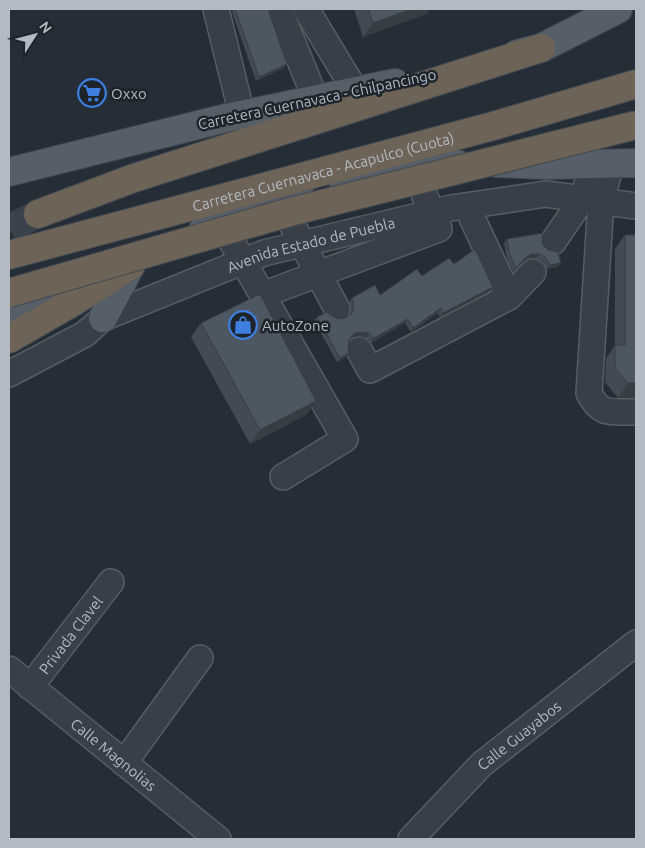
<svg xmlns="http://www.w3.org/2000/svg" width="645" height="848" viewBox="0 0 645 848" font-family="Ubuntu,sans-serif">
<rect width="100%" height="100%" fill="#252d37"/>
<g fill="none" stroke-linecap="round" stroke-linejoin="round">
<!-- highway-tunnel -->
<polyline stroke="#3a424c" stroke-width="28" stroke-dasharray="28 14" stroke-linecap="butt" points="9,228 38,214"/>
<defs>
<g id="minor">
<polyline points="216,9 242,115"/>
<polyline points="279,9 316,100"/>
<polyline points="306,9 356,92"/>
<path d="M 608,175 L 601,201 L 589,393 C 601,417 612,411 636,412"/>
<polyline points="277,196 337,309"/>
<polyline points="472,218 509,297"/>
<polyline points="220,221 345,439 283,477"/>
<polyline points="553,242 583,198 587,184"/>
<polyline points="262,295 439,229 412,166"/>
<polyline points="359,350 370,370 509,297 533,272"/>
<path id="s1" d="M 9,374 L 85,334 L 103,318 L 264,253 L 451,208 L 546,194 L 636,206"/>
<path id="s2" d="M 9,669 L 218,839"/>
<path id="s3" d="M 30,687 L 111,582"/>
<polyline points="124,763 200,658"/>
<path id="s4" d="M 411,839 L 482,764 L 636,643"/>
</g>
<g id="major">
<polyline points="517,54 541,48 618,9"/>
<polyline points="497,163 546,165 636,163"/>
<polyline points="9,172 226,118 395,83"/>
<polyline points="341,177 430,164 457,164"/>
<polyline points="203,230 277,196 299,188"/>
<polyline points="9,312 89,281"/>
<polyline points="103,318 131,265"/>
</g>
<g id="highway">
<polyline points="38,214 134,178 541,48"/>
<path id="s5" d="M 9,255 L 493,126 L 636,84"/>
<polyline points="9,339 73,302 131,265"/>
</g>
</defs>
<!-- minor casing -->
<use href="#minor" stroke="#565d65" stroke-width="28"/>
<!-- major casing -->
<use href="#major" stroke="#414851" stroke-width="30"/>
<!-- highway casing -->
<use href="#highway" stroke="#434a52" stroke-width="30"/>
<!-- minor -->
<use href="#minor" stroke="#383f48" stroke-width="25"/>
<!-- major -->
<use href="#major" stroke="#565e68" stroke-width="28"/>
<!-- highway -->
<use href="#highway" stroke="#6d6356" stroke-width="28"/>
<defs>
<polyline id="highway-bridge" points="9,293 290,212 636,125"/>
</defs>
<!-- highway-bridge casing -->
<use href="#highway-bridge" stroke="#434a52" stroke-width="30" stroke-linecap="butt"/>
<!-- highway-bridge -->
<use href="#highway-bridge" stroke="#6d6356" stroke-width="28"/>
</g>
<!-- wall -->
<g fill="#424b54">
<polygon points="234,9 268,9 284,68 256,81 232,12"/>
<polygon points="354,9 430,9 426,14 363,37"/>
<polygon points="625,235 636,398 618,398 605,382 606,359 615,345 615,249"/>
<polygon points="542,237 543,245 558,267 547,269 543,261 536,258 529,258 523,262 513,272 507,259 504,243 507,239"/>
<polygon points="454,264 490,291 440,317 438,313 411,332 405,323 371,343 366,338 360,336 353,337 349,341 346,357 337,362 314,321 317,317 333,317 340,319 346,318 350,315 351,310 349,302 352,298 380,295 422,276"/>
<polygon points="201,323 316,401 306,415 250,444 191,337"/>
</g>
<!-- shaded-wall -->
<g fill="#363d45">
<polygon points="412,9 430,9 426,14 363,37 373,23"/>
<polygon points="287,64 284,68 256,81 259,77"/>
<polygon points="532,254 539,254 536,258 529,258 523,262 513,272 525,258"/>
<polygon points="561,263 558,267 547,269 550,265"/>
<polygon points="493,287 490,291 440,317 443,313"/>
<polygon points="441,308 438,313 411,332 413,328"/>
<polygon points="408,319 405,323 371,343 374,338"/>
<polygon points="363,332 369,333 366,338 360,336 353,337 346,343 355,333"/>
<polygon points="349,353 346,357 337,362 340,358"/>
<polygon points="628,383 636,383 636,398 618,398"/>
<polygon points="316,401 306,415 250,444 260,430"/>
</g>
<!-- building -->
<g fill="#4d5762" stroke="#363d45">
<polygon points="235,9 268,9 287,64 259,77"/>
<polygon points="368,9 412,9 373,23"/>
<polygon points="543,233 542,237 543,245 548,250 558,252 561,263 550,265 545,257 539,254 532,254 525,258 516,268 510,255 507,239"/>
<polygon points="625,235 636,235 636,383 628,383 615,368 615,345 625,345"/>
<polygon points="475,249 493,287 443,313 441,308 413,328 408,319 374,338 369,333 363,332 355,333 349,339 348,345 349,353 340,358 317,317 327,312 333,317 340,319 346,318 352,313 354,306 352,298 375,285 380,295 417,269 422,276 449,258 454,264"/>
<polygon points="260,294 316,401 260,430 201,323"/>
</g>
<!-- icons -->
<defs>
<symbol id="supermarket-ring" viewBox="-11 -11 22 22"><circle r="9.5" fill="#1d242c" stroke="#3f7fe0" stroke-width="1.5"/><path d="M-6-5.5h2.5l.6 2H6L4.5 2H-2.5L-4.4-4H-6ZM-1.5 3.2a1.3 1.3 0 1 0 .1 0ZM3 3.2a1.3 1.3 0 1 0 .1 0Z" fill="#3f7fe0"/></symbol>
<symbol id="shop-ring" viewBox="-11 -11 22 22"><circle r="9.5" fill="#1d242c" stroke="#3f7fe0" stroke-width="1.5"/><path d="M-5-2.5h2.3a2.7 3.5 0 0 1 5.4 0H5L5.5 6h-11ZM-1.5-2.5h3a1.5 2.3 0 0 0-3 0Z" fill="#3f7fe0"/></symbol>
</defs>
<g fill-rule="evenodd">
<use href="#supermarket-ring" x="76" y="77" width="32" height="32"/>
<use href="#shop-ring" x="227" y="309" width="32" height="32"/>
</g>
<g text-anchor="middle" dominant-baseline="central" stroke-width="5" stroke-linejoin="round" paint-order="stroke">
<!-- poi labels -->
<g font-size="15" fill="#b3bac4" stroke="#1d242c" text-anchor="start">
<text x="111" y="93">Oxxo</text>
<text x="262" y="325">AutoZone</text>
</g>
<!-- street labels -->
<g font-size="15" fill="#b3bac4" stroke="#1d242c">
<text transform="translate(317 99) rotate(-12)">Carretera Cuernavaca - Chilpancingo</text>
<text stroke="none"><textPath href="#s5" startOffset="325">Carretera Cuernavaca - Acapulco (Cuota)</textPath></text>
<text stroke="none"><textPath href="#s1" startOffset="331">Avenida Estado de Puebla</textPath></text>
<text stroke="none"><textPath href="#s3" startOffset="66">Privada Clavel</textPath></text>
<text stroke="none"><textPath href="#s4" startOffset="150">Calle Guayabos</textPath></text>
<text stroke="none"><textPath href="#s2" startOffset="135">Calle Magnolias</textPath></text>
</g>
</g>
<!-- border -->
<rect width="645" height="848" fill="none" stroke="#b3bac4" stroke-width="20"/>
<!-- north arrow -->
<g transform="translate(35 35) rotate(54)" stroke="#1d242c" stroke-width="4" paint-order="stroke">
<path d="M0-4L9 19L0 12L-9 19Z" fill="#b3bac4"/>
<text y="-8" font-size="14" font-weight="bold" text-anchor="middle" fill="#b3bac4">N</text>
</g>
</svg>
